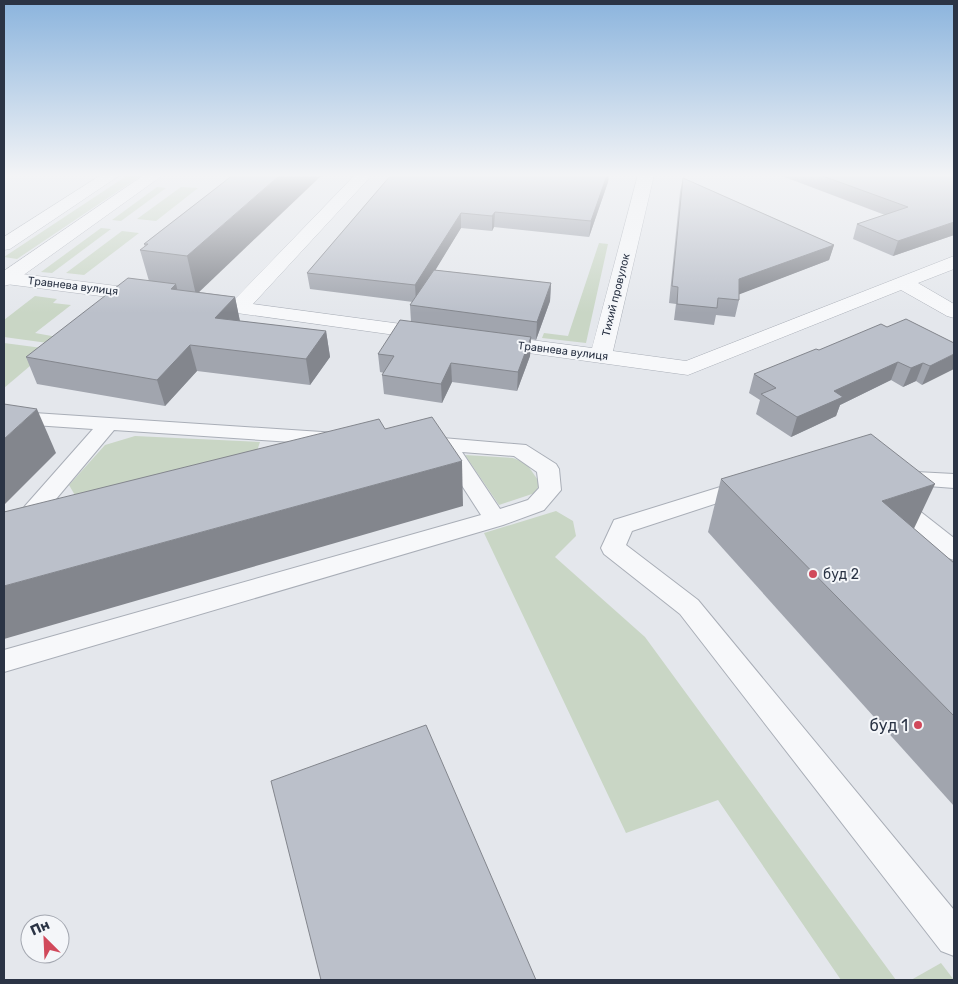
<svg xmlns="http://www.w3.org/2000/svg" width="958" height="984" viewBox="0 0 958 984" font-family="Rubik,sans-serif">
<rect width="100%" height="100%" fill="#e4e7ec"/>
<!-- green -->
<g fill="#c9d6c5">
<polygon points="128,175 142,175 17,259 4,257"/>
<polygon points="157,187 166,188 121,221 112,220"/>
<polygon points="181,187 198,188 156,221 137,219"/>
<polygon points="101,228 111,229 52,273 41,272"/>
<polygon points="122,231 139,233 84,275 66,273"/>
<polygon points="599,243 608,244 586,343 542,338 544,333 568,336"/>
<polygon points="35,296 57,299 53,303 71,305 35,333 63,338 55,344 4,337 4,320"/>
<polygon points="4,343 50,349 4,388"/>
<polygon points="135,436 260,442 256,454 76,497 69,485 105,445"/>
<polygon points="465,455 513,458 526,463 540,483 535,493 499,505"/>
<polygon points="556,511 573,521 576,536 555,557 645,637 896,980 841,980 718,800 626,833 484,533"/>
<polygon points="941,963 954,980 911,980"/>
</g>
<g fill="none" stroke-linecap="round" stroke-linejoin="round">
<defs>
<g id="service">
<path d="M 4,411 L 337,433 L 344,435 L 347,439 L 344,443 L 337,445 L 114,430 L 51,505 L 59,507 L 63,513 L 59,519 C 48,522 36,521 25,518 L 21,512 L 25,506 L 93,429 L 4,423 Z"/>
<path d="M 419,436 L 526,445 L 556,464 L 559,469 L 561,490 L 544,510 L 503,525 L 4,672 L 4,650 L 481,515 L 439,450 L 412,447 L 409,442 L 412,437 ZM 462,452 L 514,456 L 537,472 L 539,488 L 528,500 L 500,509 Z"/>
<polygon points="897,471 954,474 954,488 889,483 886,478 889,473"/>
<polygon points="746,479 754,481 757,486 754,491 632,531 626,545 698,600 954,910 954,956 941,951 680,614 604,554 601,548 614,520"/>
<polygon points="895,495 903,498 954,538 954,560 945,557 887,508 884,503 887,498"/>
</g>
<g id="minor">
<polygon points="355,175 372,175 253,304 431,328 439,329 442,334 439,339 431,340 194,307 191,303 194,299 201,297 233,301"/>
<polygon points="638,175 654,175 613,351 686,361 954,256 954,269 918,283 954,304 954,318 947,316 901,290 688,375 485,347 482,342 485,337 493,335 592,348"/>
<polygon points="6,272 148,290 155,292 158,296 155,300 148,302 6,284 4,283 4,273"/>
</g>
<g id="tertiary">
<polygon points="101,175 120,175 10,249 4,250 4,237"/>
<polygon points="144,175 163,175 11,284 4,286 4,271"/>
</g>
</defs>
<!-- service casing -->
<use href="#service" stroke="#a9aeb7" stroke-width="2"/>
<!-- minor casing -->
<use href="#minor" stroke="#a9aeb7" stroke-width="1"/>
<!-- tertiary casing -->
<use href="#tertiary" stroke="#a9aeb7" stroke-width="1"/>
<!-- service -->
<use href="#service" fill="#f7f8fa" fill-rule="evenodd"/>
<!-- minor -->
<use href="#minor" fill="#f7f8fa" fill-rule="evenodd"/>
<!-- tertiary -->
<use href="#tertiary" fill="#f7f8fa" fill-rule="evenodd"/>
</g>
<!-- wall -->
<g fill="#a1a5ae">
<polygon points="233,175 199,292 235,297 240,321 326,331 330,357 310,385 197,371 165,406 37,384 26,357 149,281 140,250 145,247 144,244"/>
<polygon points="391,175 609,175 608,182 589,237 494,227 492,231 461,228 435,270 551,283 550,301 536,340 531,339 530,356 517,391 452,382 442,403 384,394 382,375 384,373 380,372 378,354 411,322 410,305 413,302 310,289 307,273"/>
<polygon points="782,175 954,175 954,235 893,256 853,239 857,224 885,215 782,176"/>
<polygon points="683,178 834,245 829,260 739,294 739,300 735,317 716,315 714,325 674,320 676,304 669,303 680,192"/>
<polygon points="954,343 922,385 916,381 903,387 891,380 840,405 836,416 791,437 756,414 760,400 749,393 754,374 819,350"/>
<polygon points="721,479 914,529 954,563 954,806 708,532"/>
</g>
<!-- shaded-wall -->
<g fill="#83868d">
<polygon points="280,175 322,175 196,295 187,256"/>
<polygon points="607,175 609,175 608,182 589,237 591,221"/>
<polygon points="495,212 494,227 492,231 492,216"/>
<polygon points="461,213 461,228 416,302 415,285"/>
<polygon points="954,222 954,235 893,256 898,241"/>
<polygon points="834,245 829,260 735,296 739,279"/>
<polygon points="551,283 550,301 536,340 537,322"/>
<polygon points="176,284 182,309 171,289"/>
<polygon points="235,297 240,322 215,318"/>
<polygon points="326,331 330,357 310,385 306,359"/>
<polygon points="531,337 530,356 517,391 518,372"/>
<polygon points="190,345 197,371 165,406 157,380"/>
<polygon points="954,354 954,369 922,385 930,366"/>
<polygon points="898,362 891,380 840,405 836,416 791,437 797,417 834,391"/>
<polygon points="451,363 452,382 442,403 441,384"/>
<polygon points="923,363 916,381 903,387 911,368"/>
<polygon points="37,409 56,453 4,505 4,439"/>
<polygon points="462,461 463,506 4,639 4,586"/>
<polygon points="935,484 910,537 882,501"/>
</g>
<!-- building -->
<g fill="#bbc0ca" stroke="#83868d">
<polygon points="233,175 280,175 187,256 140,250 148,244 144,244"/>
<polygon points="391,175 607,175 591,221 495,212 492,216 461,213 415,285 307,273"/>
<polygon points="820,175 954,175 954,222 898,241 857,224 908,207"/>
<polygon points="683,178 834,245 739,279 739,300 718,298 717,308 677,304 678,287 672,286"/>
<polygon points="434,270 551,283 537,322 410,305"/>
<polygon points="128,278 176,284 171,289 235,297 215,318 326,331 306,359 190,345 157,380 26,357"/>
<polygon points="906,319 954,343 954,354 930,366 923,363 911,368 898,362 834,391 843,397 797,417 761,394 776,388 754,374 816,349 819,350 881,324 887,327"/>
<polygon points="400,320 531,337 518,372 451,363 441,384 382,375 394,356 378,354"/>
<polygon points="4,404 37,409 4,439"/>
<polygon points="432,417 462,461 4,586 4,512 379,419 385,429"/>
<polygon points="871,434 935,484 882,501 954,563 954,716 721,479"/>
<polygon points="426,725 536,980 321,980 271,781"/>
</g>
<!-- sky -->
<linearGradient id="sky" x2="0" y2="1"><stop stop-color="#8bb4dd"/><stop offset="0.56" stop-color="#f3f4f6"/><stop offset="1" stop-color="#f3f4f6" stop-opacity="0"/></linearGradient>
<rect width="958" height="313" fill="url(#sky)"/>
<!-- markers -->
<g fill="#d1495b" stroke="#f4f6f9" stroke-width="2">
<circle cx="813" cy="574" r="5"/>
<circle cx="918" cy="725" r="5"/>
</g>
<g text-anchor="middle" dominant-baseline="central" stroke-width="4" stroke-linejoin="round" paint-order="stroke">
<!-- far-street labels -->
<g font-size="11" fill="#2b3445" stroke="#f4f6f9">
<text transform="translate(73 286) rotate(7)">Травнева вулиця</text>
<text transform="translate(616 295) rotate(-76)">Тихий провулок</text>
<text transform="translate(563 351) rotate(7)">Травнева вулиця</text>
</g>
<!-- poi labels -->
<g font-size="14" fill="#2b3445" stroke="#f4f6f9" text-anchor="start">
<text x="823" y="574">буд 2</text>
</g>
<!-- near-poi labels -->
<g font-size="16" fill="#2b3445" stroke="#f4f6f9" text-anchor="end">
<text x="908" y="725">буд 1</text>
</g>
</g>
<!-- border -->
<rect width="958" height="984" fill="none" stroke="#2b3445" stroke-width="10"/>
<!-- north arrow -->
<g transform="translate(45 939) rotate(336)"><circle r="24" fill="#f4f6f9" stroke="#a4a8b1"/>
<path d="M0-4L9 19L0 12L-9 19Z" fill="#d1495b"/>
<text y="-8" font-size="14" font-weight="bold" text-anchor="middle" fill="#2b3445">Пн</text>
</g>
</svg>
